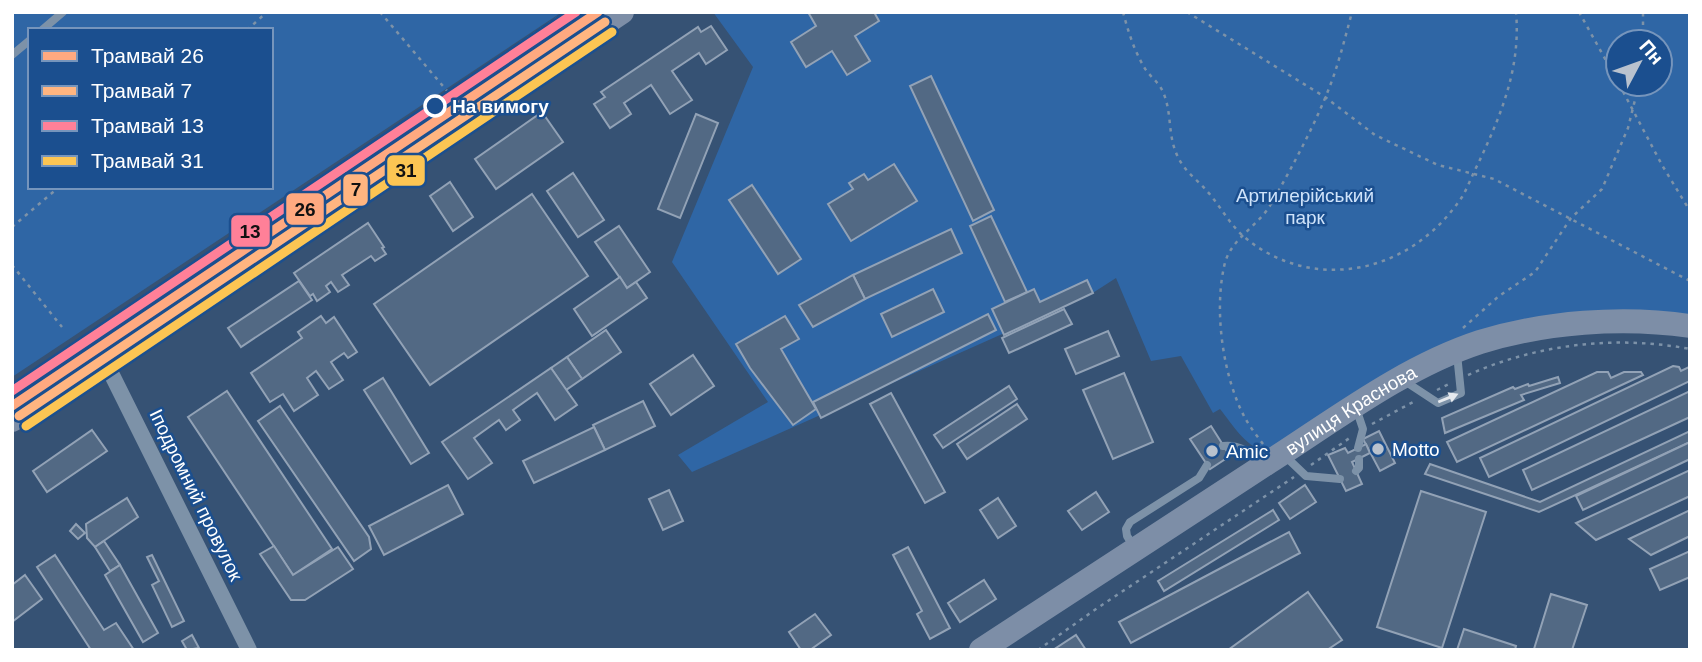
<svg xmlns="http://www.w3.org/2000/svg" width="1702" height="662" viewBox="0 0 1702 662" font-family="Arial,sans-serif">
<rect width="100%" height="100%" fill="#365274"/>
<!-- green -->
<g fill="#2f66a5" fill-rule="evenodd">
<path d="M 12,12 L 562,12 L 12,377 ZM 30,30 L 271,30 L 271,187 L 30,187 Z"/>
<polygon points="571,12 602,12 12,410 12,389 430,107 434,112 500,67 497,61"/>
<path d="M 713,12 L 1690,12 L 1690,317 L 1549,321 L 1264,451 C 1244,445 1233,425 1220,409 L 1213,413 L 1181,356 L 1151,361 L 1116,278 L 1088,296 L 692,472 L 678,455 L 768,402 L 672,262 L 753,67 ZM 1618,42 L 1660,42 L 1660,84 L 1618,84 Z"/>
</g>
<!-- building -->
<g fill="#526984" stroke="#92a2b6" stroke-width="2">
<polygon points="808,12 874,12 879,21 855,36 870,61 847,75 832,51 806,67 791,42 816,26"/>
<polygon points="711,26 727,50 706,64 699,53 672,71 692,100 670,114 651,85 624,103 631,114 610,128 594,104 605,97 601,92 698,27 701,32"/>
<polygon points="931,76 994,210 973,221 910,86"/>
<polygon points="542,112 563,142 496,189 475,159"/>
<polygon points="696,114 718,123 680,218 658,209"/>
<polygon points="894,164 917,201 851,241 828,204 853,189 849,183 864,174 868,180"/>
<polygon points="573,173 604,220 578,237 547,191"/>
<polygon points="450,182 473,217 453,231 430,196"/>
<polygon points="752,185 801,259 778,274 729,200"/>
<polygon points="532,194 588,276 430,385 374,304"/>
<polygon points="991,216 1027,292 1005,302 970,226"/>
<polygon points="368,223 384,247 382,248 386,254 375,261 371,256 342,275 349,285 338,292 331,282 326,286 330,292 317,301 313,294 310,296 294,273"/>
<polygon points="619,226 650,272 627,288 595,242"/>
<polygon points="951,229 962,253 865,299 853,275"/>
<polygon points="853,275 865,299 813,327 799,305"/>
<polygon points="620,277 627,288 636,282 647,298 592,336 574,309"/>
<polygon points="1087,280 1093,293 1004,335 992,309 1034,289 1040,302"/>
<polygon points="299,281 312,300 241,347 228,328"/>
<polygon points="933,289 944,312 892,337 881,314"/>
<polygon points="1064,309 1072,324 1009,353 1002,338"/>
<polygon points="988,314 996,330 821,418 813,402"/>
<polygon points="321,316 326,323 334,317 357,352 348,358 344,353 331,362 343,380 329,389 316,371 307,378 318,395 294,411 283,394 270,402 251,373 302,338 298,332"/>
<polygon points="785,316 799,339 781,349 816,409 793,425 750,368 736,344"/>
<polygon points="606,330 621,352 582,379 567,357"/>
<polygon points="1108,331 1119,356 1076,374 1065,349"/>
<polygon points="693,355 714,386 671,415 650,384"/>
<polygon points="567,357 582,379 566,390 551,368"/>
<polygon points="1673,366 1679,367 1681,371 1689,367 1690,381 1489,477 1480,458"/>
<polygon points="551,368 577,405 555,420 537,393 513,410 520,420 506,430 499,420 474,438 492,463 468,479 442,442"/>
<polygon points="1597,372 1608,372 1611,378 1624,372 1641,372 1643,375 1457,462 1447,442"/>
<polygon points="1124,373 1153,442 1113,459 1083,390"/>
<polygon points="1558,377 1560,383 1521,395 1524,400 1445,433 1442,418 1513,387 1515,389 1528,384 1529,386"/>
<polygon points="383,378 429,453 411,464 364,390"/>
<polygon points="1009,386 1017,399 943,448 934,435"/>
<polygon points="227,391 332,549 293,575 188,417"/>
<polygon points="1690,391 1690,417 1532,490 1523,470"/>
<polygon points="891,393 945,492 925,503 870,404"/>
<polygon points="643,401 655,426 605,450 593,425"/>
<polygon points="1017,404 1027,419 967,459 957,444"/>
<polygon points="280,406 369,537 371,549 354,561 258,421"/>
<polygon points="1211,426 1230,456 1210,469 1190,439"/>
<polygon points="594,427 605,450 534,483 523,461"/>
<polygon points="92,430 107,451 47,492 33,471"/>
<polygon points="1379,431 1395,463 1380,471 1363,439"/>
<polygon points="1690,431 1690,442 1539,512 1425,474 1430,464 1540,502"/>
<polygon points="1690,442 1690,459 1583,510 1576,496"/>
<polygon points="1366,444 1370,453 1352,462 1362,484 1346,491 1328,455 1345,448 1348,453"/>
<polygon points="1690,470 1690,496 1596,540 1576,523"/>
<polygon points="448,485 463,514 384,555 369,526"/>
<polygon points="1305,485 1316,502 1290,519 1279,503"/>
<polygon points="669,490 683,521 663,530 649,499"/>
<polygon points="1421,491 1486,512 1442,648 1377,627"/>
<polygon points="1096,492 1109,512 1082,530 1068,511"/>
<polygon points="127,498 138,517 95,547 87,538 86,524"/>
<polygon points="998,498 1016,526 998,538 980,510"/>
<polygon points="1273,510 1279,520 1164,591 1158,581"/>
<polygon points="1690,510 1690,536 1651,555 1629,539"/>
<polygon points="76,524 85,533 78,539 70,531"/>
<polygon points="1289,532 1300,553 1131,643 1119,622"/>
<polygon points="104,541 120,565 110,571 95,547"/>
<polygon points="274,546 293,575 338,547 353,569 305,600 291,600 260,554"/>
<polygon points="908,547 950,628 930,639 917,614 922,611 893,555"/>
<polygon points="1690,551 1690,577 1660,590 1650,569"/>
<polygon points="55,555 104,630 116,623 134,650 91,650 37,567"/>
<polygon points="152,555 184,621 172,627 152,585 159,581 147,557"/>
<polygon points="120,565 158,633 143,642 105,575"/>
<polygon points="25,575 42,599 12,622 12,585"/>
<polygon points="984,580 996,599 960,622 948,603"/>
<polygon points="1308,592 1342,640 1327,650 1228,650"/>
<polygon points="1551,594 1587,605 1572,650 1534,649"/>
<polygon points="815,614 831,635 810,650 801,650 789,632"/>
<polygon points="1464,629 1516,646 1515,650 1457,650"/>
<polygon points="192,635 199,648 187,650 182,641"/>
<polygon points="1076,635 1086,650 1053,650"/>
</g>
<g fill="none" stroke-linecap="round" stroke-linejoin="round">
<!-- path -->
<g stroke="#7d92a8" stroke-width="2.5" stroke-dasharray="3.5 5" stroke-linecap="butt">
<polyline points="380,12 448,92"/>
<path d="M 1123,12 C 1128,31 1134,50 1144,67 C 1149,76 1159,82 1163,92 C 1174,117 1165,141 1184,167 C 1190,175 1199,182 1206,190 C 1219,204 1228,222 1242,235 C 1263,254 1291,266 1318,269 C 1377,275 1429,246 1462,197 C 1468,187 1472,175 1478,164 C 1501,115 1521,68 1516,12"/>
<polyline points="1187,12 1325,97 1375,135 1438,165 1494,179 1690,281"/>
<polyline points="1579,12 1618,82"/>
<polyline points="247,30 267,12"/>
<polyline points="1643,42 1643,12"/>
<polyline points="1619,84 1662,165 1690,211"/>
<polyline points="407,120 566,12"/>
<polyline points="12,227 59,187"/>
<polyline points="12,265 62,327"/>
<polyline points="1463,328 1499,296 1535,272 1571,218 1602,189 1628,128 1639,84"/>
<path d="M 1468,375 C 1537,344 1616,335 1690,349"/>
<polyline points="1437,390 1449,384"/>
<polyline points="1372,424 1415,401"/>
<path d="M 1263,444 C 1257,436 1250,427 1245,418 C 1223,377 1214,312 1224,267 C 1229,239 1258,227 1271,204 C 1294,164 1322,112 1336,69 C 1342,50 1347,31 1352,12"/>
<polyline points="1311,465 1351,437"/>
<polyline points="1038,650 1096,609 1294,477"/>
</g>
<!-- lane -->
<g stroke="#7d92a8" stroke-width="8">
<polyline points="42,30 63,12"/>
<polyline points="12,55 30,40"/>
<polyline points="1403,380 1438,403 1461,393 1457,354"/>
<polyline points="1356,408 1363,429 1358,448"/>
<path d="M 1223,446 C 1239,444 1252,453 1264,463"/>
<polyline points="1285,456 1306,476 1340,479"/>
<polyline points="1356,471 1359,468 1359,459"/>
<polyline points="1134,547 1127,536 1126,529 1130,522 1199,478 1207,465"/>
</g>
<!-- street -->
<polyline stroke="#7d92a8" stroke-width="16" points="104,359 249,650"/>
<!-- primary -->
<g stroke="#7d8ea7" stroke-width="24">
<polyline points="12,420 622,12"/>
<path id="s1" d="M 981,650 C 1077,587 1174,525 1269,462 C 1336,419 1404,367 1480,342 C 1545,322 1622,316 1690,326"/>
</g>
<defs>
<polyline id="tram-1" points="12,406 598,12"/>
<polyline id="tram-2" points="19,416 605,22"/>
<polyline id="tram-3" points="12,391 576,12"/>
<polyline id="tram-4" points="26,426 612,32"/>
</defs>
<!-- tram-1 casing -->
<use href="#tram-1" stroke="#1b4f8f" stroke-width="14"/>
<!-- tram-2 casing -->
<use href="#tram-2" stroke="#1b4f8f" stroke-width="14"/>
<!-- tram-3 casing -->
<use href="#tram-3" stroke="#1b4f8f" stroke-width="14"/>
<!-- tram-4 casing -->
<use href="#tram-4" stroke="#1b4f8f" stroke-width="14"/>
<!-- tram-1 -->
<use href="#tram-1" stroke="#ffa980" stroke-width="9"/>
<!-- tram-2 -->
<use href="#tram-2" stroke="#ffb580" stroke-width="9"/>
<!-- tram-3 -->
<use href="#tram-3" stroke="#ff8098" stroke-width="9"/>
<!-- tram-4 -->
<use href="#tram-4" stroke="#fcc553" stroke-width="9"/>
</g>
<!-- one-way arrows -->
<defs><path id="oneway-solid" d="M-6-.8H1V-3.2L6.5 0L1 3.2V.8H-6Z" transform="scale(1.75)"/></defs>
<use fill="#e5e9ee" href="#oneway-solid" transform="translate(1448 398) rotate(-22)"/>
<!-- markers -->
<circle fill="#1b4f8f" stroke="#fff" stroke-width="3.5" cx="435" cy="106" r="10"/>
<g fill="#b9c2ce" stroke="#1b4f8f" stroke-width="2.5">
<circle cx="1378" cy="449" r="7"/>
<circle cx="1212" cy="451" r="7"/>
</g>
<g text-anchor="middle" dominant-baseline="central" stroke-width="5" stroke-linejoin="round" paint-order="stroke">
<!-- stop labels -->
<g font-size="19" font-weight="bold" fill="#fff" stroke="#1b4f8f" text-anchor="start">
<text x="452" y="106">На вимогу</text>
</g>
<!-- park labels -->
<g font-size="19" fill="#cfe3fa" stroke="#1b4f8f">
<text x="1305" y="195">Артилерійський<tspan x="1305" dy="22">парк</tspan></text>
</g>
<!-- street labels -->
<g font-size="19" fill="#fff" stroke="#1b4f8f">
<text stroke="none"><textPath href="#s1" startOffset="441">вулиця Краснова</textPath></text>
<text transform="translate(196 495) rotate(64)">Іподромний провулок</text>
</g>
<!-- poi labels -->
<g font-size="19" fill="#fff" stroke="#1b4f8f" text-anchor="start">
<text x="1392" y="449">Motto</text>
<text x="1226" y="451">Amic</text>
</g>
</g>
<g stroke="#1b4f8f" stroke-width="2.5">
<rect x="386" y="154" width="40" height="33" rx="7" fill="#fcc553"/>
<rect x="342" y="173" width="27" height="34" rx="7" fill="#ffb580"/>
<rect x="285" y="192" width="40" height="34" rx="7" fill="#ffa980"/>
<rect x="230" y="214" width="41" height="34" rx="7" fill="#ff8098"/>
</g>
<g font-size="19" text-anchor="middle" font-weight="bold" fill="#111">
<text x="406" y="177">31</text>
<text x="356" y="196">7</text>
<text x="305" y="216">26</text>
<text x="250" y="238">13</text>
</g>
<!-- border -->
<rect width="1702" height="662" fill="none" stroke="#ffffff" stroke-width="28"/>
<!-- legend -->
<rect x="28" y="28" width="245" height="161" fill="#1b4f8f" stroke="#7695bc" stroke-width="2"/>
<rect x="42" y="51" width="35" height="10" fill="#ffa980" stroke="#7695bc" stroke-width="2"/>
<text x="91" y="63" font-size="21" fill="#ffffff">Трамвай 26</text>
<rect x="42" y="86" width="35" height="10" fill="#ffb580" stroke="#7695bc" stroke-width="2"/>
<text x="91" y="98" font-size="21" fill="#ffffff">Трамвай 7</text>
<rect x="42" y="121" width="35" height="10" fill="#ff8098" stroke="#7695bc" stroke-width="2"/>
<text x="91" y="133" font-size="21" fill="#ffffff">Трамвай 13</text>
<rect x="42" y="156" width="35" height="10" fill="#fcc553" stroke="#7695bc" stroke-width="2"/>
<text x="91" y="168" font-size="21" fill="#ffffff">Трамвай 31</text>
<!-- north arrow -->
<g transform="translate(1639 63) rotate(49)"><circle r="33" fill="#1b4f8f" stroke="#7695bc" stroke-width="2"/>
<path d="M0-5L12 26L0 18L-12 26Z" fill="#b9c2ce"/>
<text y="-10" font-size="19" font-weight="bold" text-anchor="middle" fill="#ffffff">Пн</text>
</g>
</svg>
